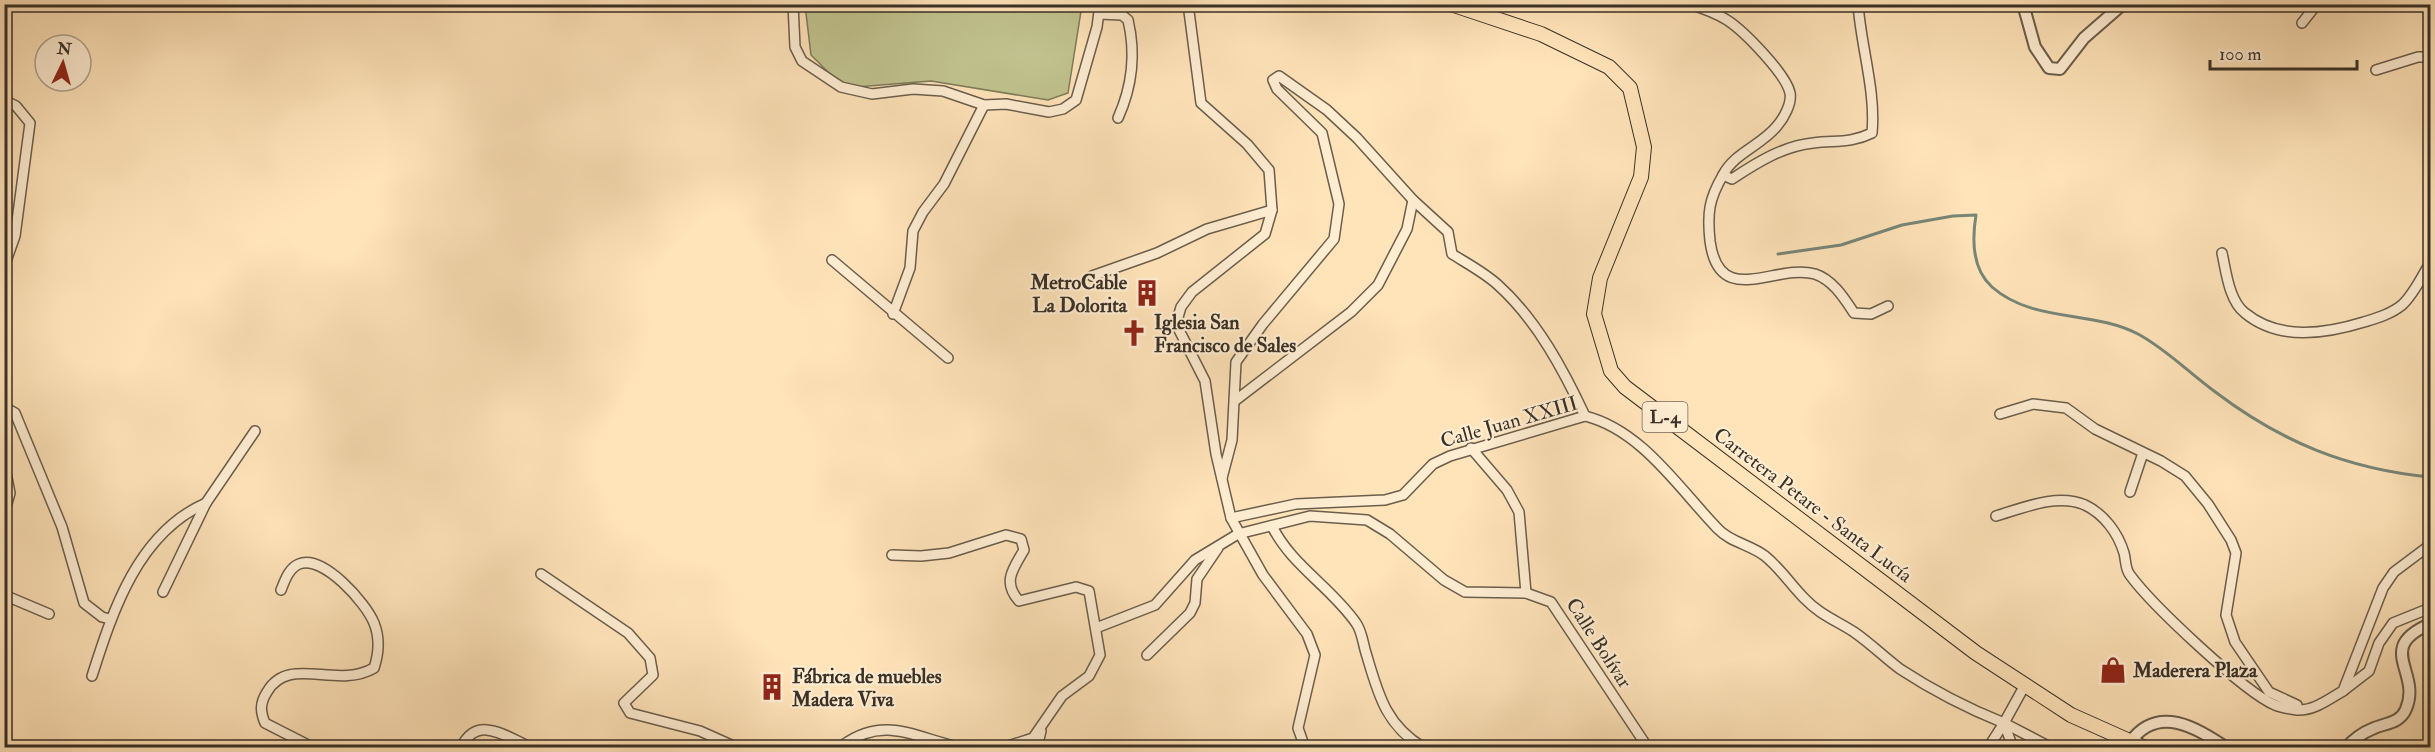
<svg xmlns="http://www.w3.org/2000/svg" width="2435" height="752" viewBox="0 0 2435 752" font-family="'IM FELL Double Pica',serif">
<rect width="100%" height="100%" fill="#ffe3b9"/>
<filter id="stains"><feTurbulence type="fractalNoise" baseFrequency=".00333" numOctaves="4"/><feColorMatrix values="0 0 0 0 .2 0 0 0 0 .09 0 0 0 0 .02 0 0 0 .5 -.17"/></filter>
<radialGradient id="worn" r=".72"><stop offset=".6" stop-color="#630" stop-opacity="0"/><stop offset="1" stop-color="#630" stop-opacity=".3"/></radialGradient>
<!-- green -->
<polygon fill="#c1c38f" stroke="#7d7a5b" stroke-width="1.5" points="805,5 1082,5 1068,93 1048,100 931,81 844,88 811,55"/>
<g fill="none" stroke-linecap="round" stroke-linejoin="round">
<!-- stream -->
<path stroke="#778677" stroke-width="3" d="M 1778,254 L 1841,245 L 1902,225 L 1953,216 L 1976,215 C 1972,239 1972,269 1992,287 C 2033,323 2092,310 2138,334 C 2166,349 2188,372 2214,391 C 2281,442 2347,469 2430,477"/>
<defs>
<g id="minor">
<polyline points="793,4 795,47 802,61 841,87 872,94 913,89 943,91 984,105 1006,104 1049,112 1063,109 1076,100 1097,27 1100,4"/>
<polyline points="1188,4 1201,103 1247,144 1269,170 1272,210 1265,234 1192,292 1181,307 1176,324 1205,381 1216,454 1231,518 1263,575 1307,634 1315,655 1298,728 1305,748"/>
<path d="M 1689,4 C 1702,8 1716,13 1727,20 C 1744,31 1786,74 1790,93 C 1792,103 1784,118 1777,126 C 1762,145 1734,153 1723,175 L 1732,179 C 1756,163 1783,146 1813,143 C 1836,140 1849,144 1872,133 C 1876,91 1861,47 1858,4"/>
<path d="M 1099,14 L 1122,15 L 1128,20 C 1136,54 1132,87 1118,118"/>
<polyline points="2302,23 2317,4"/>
<polyline points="2376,70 2418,57 2430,57"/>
<polyline points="4,100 16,106 30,123 15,236 4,267"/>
<path d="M 1723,175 C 1709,199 1707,213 1710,241 C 1719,310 1775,263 1815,274 C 1833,280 1844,298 1854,313 L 1871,314 L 1888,306"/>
<path d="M 2222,253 C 2226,271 2229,301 2245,313 C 2279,341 2325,334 2364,322 C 2377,318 2391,314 2402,305 C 2414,294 2422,276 2430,263"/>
<polyline points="832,260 948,358"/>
<polyline points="1092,276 1157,253 1207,229 1272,210"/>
<polyline points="893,314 910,268 913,231 923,212 944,184 984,105"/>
<polyline points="1236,400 1351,312 1378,285 1407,229 1413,200"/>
<polyline points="4,407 15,413 62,527 84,603 102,617 110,619"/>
<polyline points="2000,414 2033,404 2066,408 2095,429 2161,461 2185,476 2208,504 2231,540 2236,553 2226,615 2235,642 2269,692 2297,705"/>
<polyline points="1471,448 1507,490 1519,512 1526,593"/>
<polyline points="4,463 10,493 4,514"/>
<path d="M 1222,478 L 1232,440 L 1236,362 L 1263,324 L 1334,239 L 1339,204 L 1322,133 L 1277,89 L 1273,80 L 1279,76 L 1327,110 L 1357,138 L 1413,200 L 1448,232 L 1452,254 C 1468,264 1485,273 1498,285 C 1537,320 1564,371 1585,416"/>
<polyline points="2130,492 2143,453"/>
<path d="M 1996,516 C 2023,508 2057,493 2085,505 C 2104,514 2118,533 2124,553 C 2126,560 2125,569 2130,575 C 2151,604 2244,692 2275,705 C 2282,708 2290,709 2297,710 C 2314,711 2329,699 2343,691 L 2383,588 L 2394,572 L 2430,545"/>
<path d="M 1231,518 L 1296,504 L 1385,500 L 1403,495 L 1433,464 L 1450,456 L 1585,416 C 1642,430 1680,490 1718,529 C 1730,542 1751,545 1765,556 C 1781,569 1791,585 1805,599 C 1819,614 1837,621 1854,632 C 1870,643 1884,657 1900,669 C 1932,690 1969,709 2004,723 L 2013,748"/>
<path d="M 1272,526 C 1291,565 1331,587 1356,623 C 1362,631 1363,644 1366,653 C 1378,693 1385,725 1424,748"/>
<path d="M 892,555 L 921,556 L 949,553 L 1006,535 L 1021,539 L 1024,550 C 1013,569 1002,582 1019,601 L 1076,587 L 1089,591 L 1100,655 L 1089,676 L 1062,696 L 1033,738 L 1002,748"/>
<polyline points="541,574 628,633 650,658 653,675 624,703 630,713 700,731 738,748"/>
<path d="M 281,590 C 285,580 289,568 299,564 C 323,554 366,603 374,623 C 380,638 379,653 374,668 C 336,690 289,654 267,692 C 260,703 260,711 265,723 L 314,748"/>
<polyline points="163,592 206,503 255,431"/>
<polyline points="4,595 49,614"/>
<polyline points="1096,628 1155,605 1195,560 1238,534 1310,516 1367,520 1390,534 1444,580 1465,592 1526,593 1551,602 1648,748"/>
<polyline points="1147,655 1190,613 1195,603 1197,579 1218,548"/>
<path d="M 92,676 C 113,610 138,533 206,503"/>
<polyline points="2025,685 2004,723 2052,748"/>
<polyline points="2343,691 2369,671 2379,643 2393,623 2430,608"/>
<path d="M 461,748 C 476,715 504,735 528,746"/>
<polyline points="493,748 504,745 534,748"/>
<path d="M 843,748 L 843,745 C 886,714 917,739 963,748"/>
<polyline points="1037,748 1041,731"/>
<polyline points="1988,748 2004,723"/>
<polyline points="2430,748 2430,747"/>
</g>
<g id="tertiary">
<polyline points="2023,4 2035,47 2049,68 2060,69 2084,38 2123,4"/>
<path d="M 2130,742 C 2158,704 2195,727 2227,748"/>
<path d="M 2346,748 C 2353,740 2362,733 2372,729 C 2384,723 2400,724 2406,709 C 2422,672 2374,648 2430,624"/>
</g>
<polyline id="primary" points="1451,4 1541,34 1609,67 1630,88 1644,147 1641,177 1600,278 1594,314 1611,371 1625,387 1976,653 2071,715 2145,748"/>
</defs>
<!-- minor casing -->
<use href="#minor" stroke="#6a5e4c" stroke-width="12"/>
<!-- tertiary casing -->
<use href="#tertiary" stroke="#6a5e4c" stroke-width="14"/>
<!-- primary casing -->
<use href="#primary" stroke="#393127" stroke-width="16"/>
<!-- minor -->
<use href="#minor" stroke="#ffedd2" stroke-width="9"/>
<!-- tertiary -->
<use href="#tertiary" stroke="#ffedd2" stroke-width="10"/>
<!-- primary -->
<use href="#primary" stroke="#ffe3b9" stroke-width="14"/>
</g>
<!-- icons -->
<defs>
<symbol id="building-bare" viewBox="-9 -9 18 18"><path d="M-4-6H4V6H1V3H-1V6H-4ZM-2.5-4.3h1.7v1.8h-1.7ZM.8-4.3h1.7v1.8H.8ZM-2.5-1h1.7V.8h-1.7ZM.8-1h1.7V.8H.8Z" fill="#8f2418" stroke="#ffedd2" stroke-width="2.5" paint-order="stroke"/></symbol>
<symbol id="church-bare" viewBox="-9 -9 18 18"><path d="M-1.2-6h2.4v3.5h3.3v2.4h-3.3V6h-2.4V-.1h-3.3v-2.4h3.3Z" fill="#8f2418" stroke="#ffedd2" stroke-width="2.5" paint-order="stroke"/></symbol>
<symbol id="shop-bare" viewBox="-9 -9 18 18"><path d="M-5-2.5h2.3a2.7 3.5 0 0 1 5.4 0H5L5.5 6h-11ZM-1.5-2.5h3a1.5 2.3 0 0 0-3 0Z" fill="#8f2418" stroke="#ffedd2" stroke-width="2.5" paint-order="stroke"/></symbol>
</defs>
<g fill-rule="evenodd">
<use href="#building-bare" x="1128" y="274" width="38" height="38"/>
<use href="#church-bare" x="1115" y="314" width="38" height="38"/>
<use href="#shop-bare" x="2094" y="651" width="38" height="38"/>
<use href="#building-bare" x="753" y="668" width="38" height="38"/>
</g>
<g text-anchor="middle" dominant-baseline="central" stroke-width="4.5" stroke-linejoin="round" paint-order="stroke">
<!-- shield labels -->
<rect fill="#ffedd2" stroke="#74695a" stroke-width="1.5" x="1642.5" y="402" width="45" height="30" rx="4.5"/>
<g font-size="18" font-weight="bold" fill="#393127">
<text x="1665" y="417">L-4</text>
</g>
<!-- poi labels -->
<g font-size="20" font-weight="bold" fill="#393127" stroke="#ffedd2" text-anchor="start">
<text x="1127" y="282" text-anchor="end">MetroCable<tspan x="1127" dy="23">La Dolorita</tspan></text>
<text x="1154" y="322">Iglesia San<tspan x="1154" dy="23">Francisco de Sales</tspan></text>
<text x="2133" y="670">Maderera Plaza</text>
<text x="792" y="676">Fábrica de muebles<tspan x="792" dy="23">Madera Viva</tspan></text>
</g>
<!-- street labels -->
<g font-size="20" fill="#393127" stroke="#ffedd2">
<text transform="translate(1509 422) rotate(-16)">Calle Juan XXIII</text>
<text transform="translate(1813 505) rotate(37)">Carretera Petare - Santa Lucía</text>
<text transform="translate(1599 643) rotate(57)">Calle Bolívar</text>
</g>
</g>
<!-- margin -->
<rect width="2435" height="752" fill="none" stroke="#ffe3b9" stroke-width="24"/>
<rect x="6" y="6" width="2423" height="740" fill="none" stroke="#393127" stroke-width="3"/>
<rect x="12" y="12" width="2411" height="728" fill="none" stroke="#393127" stroke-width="1.5"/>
<!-- north arrow -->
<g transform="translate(63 63) rotate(5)"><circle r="28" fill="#ffedd2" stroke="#b0a28e" stroke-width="1.5"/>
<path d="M0-4.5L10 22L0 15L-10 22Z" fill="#8f2418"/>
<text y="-9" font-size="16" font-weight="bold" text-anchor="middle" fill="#393127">N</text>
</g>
<!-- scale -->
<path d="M2210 60v9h147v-9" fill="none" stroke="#393127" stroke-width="3"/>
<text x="2219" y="60" font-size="18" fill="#393127" stroke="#ffedd2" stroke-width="4.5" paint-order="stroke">100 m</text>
<rect width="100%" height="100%" filter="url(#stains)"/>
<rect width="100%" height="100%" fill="url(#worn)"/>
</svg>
